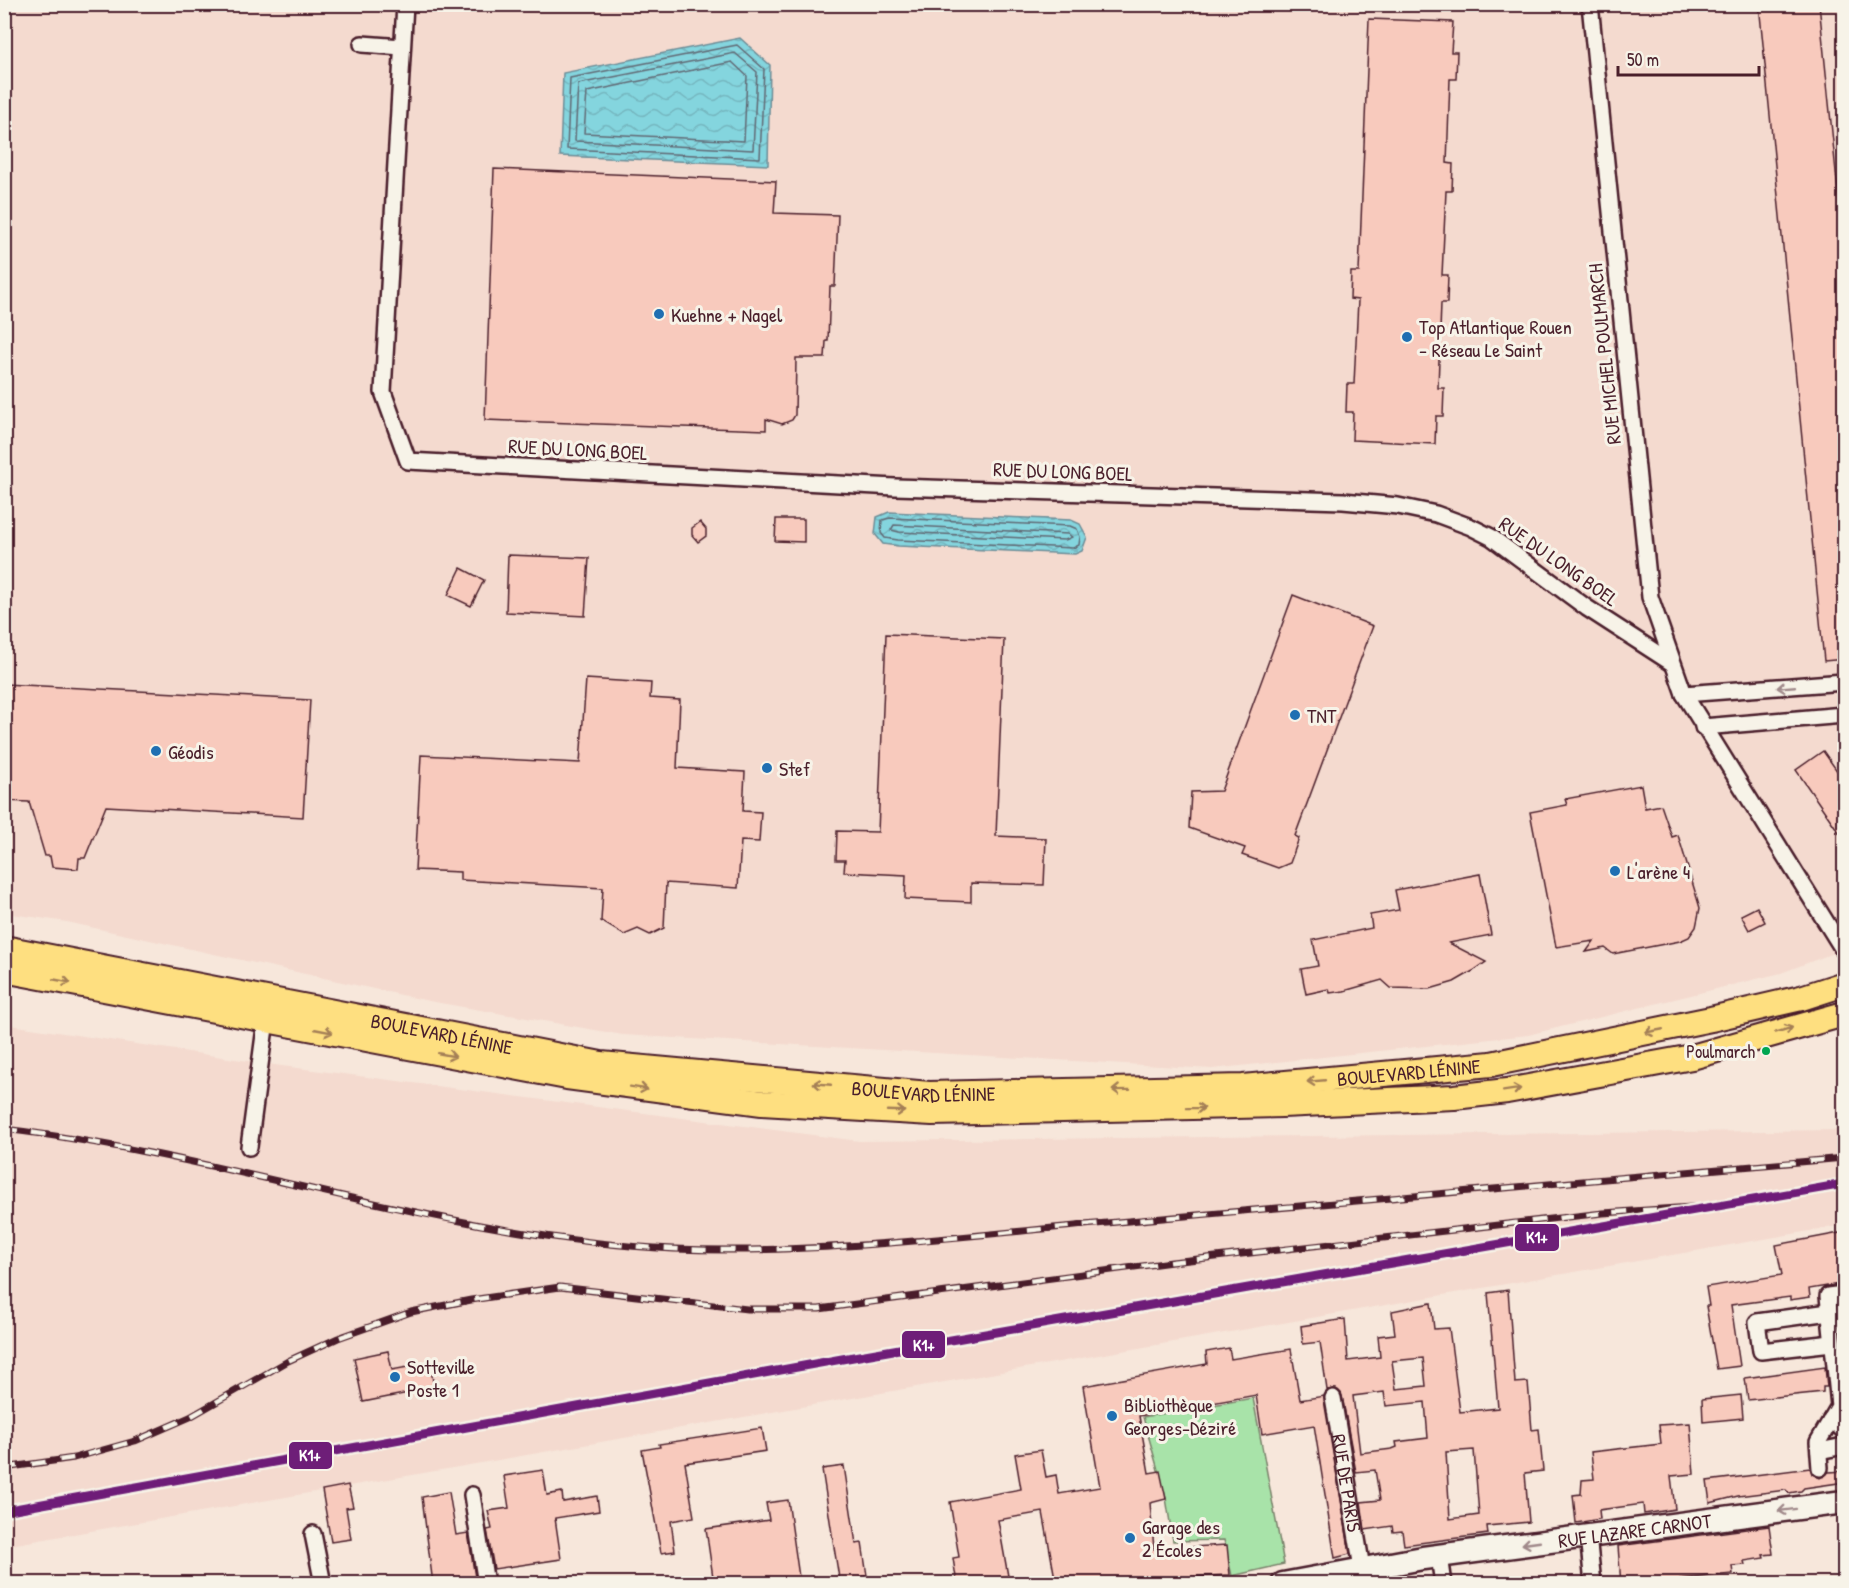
<svg xmlns="http://www.w3.org/2000/svg" width="1849" height="1588" viewBox="0 0 1849 1588" font-family="'Patrick Hand',sans-serif">
<defs>
<pattern id="water-waves" width="16" height="10" patternUnits="userSpaceOnUse" patternTransform="scale(1.5)"><rect width="16" height="10" fill="#84d5de"/><path d="M0 5q4-4 8 0t8 0" fill="none" stroke="#74b6bf"/></pattern>
</defs>
<rect width="100%" height="100%" fill="#f7e7db"/>
<filter id="ink" filterUnits="userSpaceOnUse"><feTurbulence type="fractalNoise" baseFrequency=".0167" numOctaves="2"/><feDisplacementMap in="SourceGraphic" scale="12" xChannelSelector="R" yChannelSelector="G"/><feConvolveMatrix kernelMatrix="1 2 1 2 8 2 1 2 1" color-interpolation-filters="sRGB"/></filter>
<g filter="url(#ink)">
<!-- built -->
<g fill="#f4dacf">
<polygon points="5,5 1844,5 1844,949 1781,973 1528,1035 1212,1069 623,1035 429,1001 67,922 5,913"/>
<polygon points="4,1024 282,1066 859,1141 1844,1130 1844,1225 5,1546"/>
</g>
<!-- park -->
<polygon fill="#a8e3a9" stroke="#79816a" stroke-width="1.5" points="1253,1398 1284,1564 1232,1576 1224,1540 1173,1541 1166,1498 1143,1417"/>
<!-- water -->
<g fill="url(#water-waves)" stroke="#6d8c96" stroke-width="1.5">
<polygon points="740,38 770,65 768,165 560,156 563,73"/>
<polygon points="889,512 1071,520 1080,524 1087,537 1082,551 1075,554 898,546 883,544 875,534 877,517"/>
</g>
<g fill="none" stroke-linecap="round" stroke-linejoin="round">
<!-- shore -->
<g stroke="#616873" stroke-width="1.5">
<polygon points="737,45 764,69 760,158 567,149 570,78"/>
<polygon points="735,53 757,72 753,150 575,141 578,84"/>
<polygon points="732,62 747,76 744,141 584,133 587,92"/>
<polygon points="890,518 1070,526 1077,529 1080,537 1079,545 1073,548 898,540 885,538 881,533 882,520"/>
<polygon points="894,525 1068,534 1072,537 1065,540 899,532 891,530"/>
</g>
</g>
<!-- building -->
<g fill="#f8cabd" stroke="#4a1f2b" stroke-width="1.5" fill-rule="evenodd">
<polygon points="1759,4 1819,4 1845,261 1845,659 1824,661"/>
<polygon points="1369,19 1453,22 1451,52 1457,52 1456,79 1450,79 1447,163 1453,164 1452,191 1446,191 1442,275 1448,275 1447,303 1441,303 1438,388 1444,388 1443,416 1436,416 1435,444 1352,440 1353,412 1346,412 1347,384 1354,384 1358,300 1350,299 1351,272 1359,272"/>
<polygon points="494,169 776,181 774,213 838,215 835,286 830,286 828,341 826,341 825,358 796,358 795,415 792,420 782,424 766,419 766,430 485,420"/>
<polygon points="776,519 804,519 804,542 775,541"/>
<polygon points="700,522 706,529 706,536 698,542 692,535 692,528"/>
<polygon points="508,555 589,558 585,616 506,612"/>
<polygon points="461,568 484,580 471,606 448,595"/>
<polygon points="1293,595 1373,626 1295,836 1299,838 1290,863 1278,868 1242,855 1245,848 1189,828 1191,792 1221,791"/>
<polygon points="886,634 1004,639 996,836 1046,838 1044,885 971,883 971,902 905,899 906,875 844,872 845,860 836,860 837,831 878,832"/>
<polygon points="586,679 651,683 650,698 680,700 677,768 745,772 743,811 761,812 759,842 741,841 738,888 666,883 664,928 650,935 638,929 624,935 601,921 603,888 460,880 460,872 415,870 421,755 580,763"/>
<polygon points="4,684 310,700 303,817 106,806 85,858 79,858 78,869 52,867 50,856 45,856 29,802 4,801"/>
<polygon points="1823,751 1845,782 1845,841 1796,770"/>
<polygon points="1641,785 1645,808 1661,805 1672,837 1678,835 1700,908 1696,927 1689,937 1680,941 1613,954 1605,948 1586,952 1594,941 1556,947 1530,812 1567,805 1565,799"/>
<polygon points="1480,874 1491,935 1449,943 1486,962 1473,971 1454,982 1430,989 1391,988 1382,980 1344,991 1330,993 1329,989 1306,994 1301,969 1318,966 1313,940 1372,928 1370,915 1399,910 1395,890"/>
<polygon points="1757,907 1765,922 1749,930 1741,915"/>
<polygon points="1845,1232 1845,1283 1809,1289 1810,1297 1790,1300 1790,1297 1731,1305 1740,1366 1717,1369 1706,1306 1709,1306 1706,1287 1782,1275 1776,1245"/>
<path d="M 1508,1290 L 1515,1383 L 1528,1382 L 1532,1430 L 1539,1429 L 1543,1471 L 1525,1473 L 1529,1522 L 1487,1526 L 1488,1534 L 1404,1545 L 1402,1531 L 1393,1532 L 1392,1526 L 1365,1530 L 1361,1502 L 1380,1500 L 1375,1470 L 1356,1472 L 1342,1396 L 1336,1389 L 1327,1390 L 1320,1342 L 1303,1344 L 1301,1326 L 1345,1319 L 1348,1361 L 1380,1357 L 1378,1336 L 1395,1334 L 1392,1311 L 1431,1303 L 1434,1329 L 1449,1328 L 1460,1412 L 1498,1408 L 1488,1293 ZM 1423,1358 L 1426,1386 L 1396,1389 L 1392,1361 ZM 1384,1392 L 1386,1406 L 1425,1402 L 1428,1438 L 1396,1442 L 1397,1447 L 1392,1449 L 1360,1453 L 1353,1396 ZM 1474,1450 L 1479,1515 L 1450,1519 L 1446,1452 Z"/>
<polygon points="1229,1348 1231,1359 1291,1349 1300,1400 1324,1396 1350,1554 1335,1558 1314,1425 1262,1434 1256,1395 1139,1416 1149,1473 1160,1471 1166,1499 1150,1503 1154,1549 1227,1545 1230,1575 1168,1578 1168,1584 1056,1584 1043,1512 998,1520 1008,1576 957,1584 953,1558 959,1557 950,1502 1021,1489 1015,1454 1041,1450 1046,1477 1056,1475 1059,1494 1100,1487 1083,1386 1207,1364 1206,1352"/>
<polygon points="388,1351 392,1370 430,1363 434,1388 363,1402 354,1358"/>
<polygon points="1825,1367 1827,1387 1823,1387 1823,1392 1748,1400 1745,1378"/>
<polygon points="1741,1395 1743,1418 1703,1422 1702,1399"/>
<polygon points="1690,1423 1694,1474 1671,1476 1675,1509 1644,1514 1643,1504 1599,1510 1600,1519 1576,1523 1573,1495 1581,1494 1582,1480 1594,1479 1591,1452 1661,1444 1659,1425"/>
<polygon points="762,1428 766,1451 685,1463 694,1517 671,1521 675,1551 661,1553 642,1450 660,1447 659,1444"/>
<polygon points="844,1466 856,1544 862,1543 867,1576 861,1577 862,1584 840,1584 834,1547 822,1469"/>
<polygon points="1810,1468 1812,1474 1820,1478 1829,1472 1845,1471 1845,1482 1804,1488 1801,1491 1789,1493 1786,1490 1738,1496 1710,1503 1707,1481"/>
<polygon points="543,1470 547,1495 562,1492 563,1502 597,1496 599,1511 555,1518 561,1559 494,1569 487,1530 492,1529 488,1511 509,1508 504,1476"/>
<polygon points="348,1485 353,1507 346,1508 351,1539 331,1542 322,1490"/>
<polygon points="449,1492 456,1535 468,1533 476,1584 433,1584 422,1497"/>
<polygon points="788,1500 800,1584 714,1584 706,1529 769,1520 766,1503"/>
<polygon points="1769,1526 1773,1554 1763,1555 1764,1558 1744,1561 1745,1565 1732,1566 1733,1574 1680,1579 1681,1584 1621,1584 1618,1546"/>
</g>
<g fill="none" stroke-linecap="round" stroke-linejoin="round">
<defs>
<g id="street">
<polyline points="405,4 383,392 408,461 895,487 1343,501 1398,506 1436,514 1471,527 1491,537 1587,608 1672,663"/>
<polyline points="1590,4 1650,597 1684,694 1844,951"/>
<polyline points="362,44 402,47"/>
<polyline points="1684,694 1844,682"/>
<polyline points="1703,727 1844,715"/>
<polyline points="249,1147 266,1020"/>
<polyline points="1829,1312 1757,1322 1761,1351 1832,1343"/>
<path id="s1" d="M 1333,1398 L 1362,1568"/>
<polyline points="1831,1419 1844,1431"/>
<polyline points="1819,1451 1844,1446"/>
<polyline points="1820,1468 1818,1442 1839,1406 1828,1296 1844,1294"/>
<polyline points="472,1495 486,1584"/>
<polyline points="313,1534 323,1584"/>
<polyline points="1588,1535 1593,1584"/>
<polyline points="1439,1556 1443,1584"/>
</g>
<g id="secondary">
<path id="s2" d="M 1283,1584 L 1423,1558 L 1844,1502"/>
</g>
<g id="primary">
<path id="s3" d="M 4,948 L 601,1064 L 929,1094 L 1243,1087 L 1491,1064 L 1711,1019 L 1801,998 L 1844,984"/>
<polyline points="4,970 567,1077 762,1103 932,1113 1282,1105 1454,1097 1507,1091 1692,1057 1844,1014"/>
</g>
</defs>
<!-- street casing -->
<use href="#street" stroke="#4a1f2b" stroke-width="20"/>
<!-- secondary casing -->
<use href="#secondary" stroke="#4a1f2b" stroke-width="27"/>
<!-- primary casing -->
<use href="#primary" stroke="#4a1f2b" stroke-width="28"/>
<!-- street -->
<use href="#street" stroke="#f7f3e8" stroke-width="15"/>
<!-- secondary -->
<use href="#secondary" stroke="#f7f3e8" stroke-width="22"/>
<!-- primary -->
<use href="#primary" stroke="#fedf80" stroke-width="24"/>
<defs>
<g id="rail">
<path d="M 4,1129 C 230,1156 446,1238 674,1249 C 825,1255 978,1234 1129,1221 C 1368,1200 1606,1179 1844,1158"/>
<polyline points="4,1468 74,1458 135,1441 190,1417 288,1361 338,1338 411,1312 471,1300 560,1287 747,1309 819,1309 1172,1262 1603,1213 1721,1205"/>
</g>
</defs>
<!-- rail casing -->
<use href="#rail" stroke="#4a1f2b" stroke-width="7"/>
<!-- rail -->
<use href="#rail" stroke="#f7f3e8" stroke-width="4.5" stroke-dasharray="14" stroke-linecap="butt"/>
<defs>
<polyline id="rail-1" points="4,1511 842,1359 1844,1184"/>
</defs>
<!-- rail-1 casing -->
<use href="#rail-1" stroke="#f7f3e8" stroke-width="14"/>
<!-- rail-1 -->
<use href="#rail-1" stroke="#6e1e78" stroke-width="9"/>
</g>
<!-- one-way arrows -->
<defs><path id="oneway-shaft" d="M-6 0H5M1.5-3L5.5 0L1.5 3" fill="none" stroke-width="1.6" stroke-linecap="round" stroke-linejoin="round" transform="scale(1.5)"/></defs>
<g stroke="#a0898a">
<use href="#oneway-shaft" transform="translate(1786 687) rotate(175)"/>
<use href="#oneway-shaft" transform="translate(1787 1510) rotate(173)"/>
<use href="#oneway-shaft" transform="translate(1531 1543) rotate(172)"/>
</g>
<g stroke="#a47f56">
<use href="#oneway-shaft" transform="translate(62 981) rotate(11)"/>
<use href="#oneway-shaft" transform="translate(1784 1030) rotate(-17)"/>
<use href="#oneway-shaft" transform="translate(324 1031) rotate(11)"/>
<use href="#oneway-shaft" transform="translate(1654 1031) rotate(169)"/>
<use href="#oneway-shaft" transform="translate(447 1055) rotate(11)"/>
<use href="#oneway-shaft" transform="translate(1316 1081) rotate(175)"/>
<use href="#oneway-shaft" transform="translate(822 1084) rotate(-175)"/>
<use href="#oneway-shaft" transform="translate(639 1088) rotate(9)"/>
<use href="#oneway-shaft" transform="translate(1121 1090) rotate(179)"/>
<use href="#oneway-shaft" transform="translate(1512 1090) rotate(-9)"/>
<use href="#oneway-shaft" transform="translate(1196 1108) rotate(-1)"/>
<use href="#oneway-shaft" transform="translate(896 1111) rotate(2)"/>
</g>
</g>
<!-- markers -->
<g fill="#1f6fb2" stroke="#f7f3e8" stroke-width="2">
<circle cx="659" cy="314" r="6"/>
<circle cx="1407" cy="337" r="6"/>
<circle cx="1295" cy="715" r="6"/>
<circle cx="156" cy="751" r="6"/>
<circle cx="767" cy="768" r="6"/>
<circle cx="1615" cy="871" r="6"/>
<circle cx="395" cy="1377" r="6"/>
<circle cx="1112" cy="1416" r="6"/>
<circle cx="1130" cy="1538" r="6"/>
</g>
<circle fill="#00a651" stroke="#f7f3e8" stroke-width="2" cx="1766" cy="1051" r="5"/>
<g text-anchor="middle" dominant-baseline="central" stroke-width="6" stroke-linejoin="round" paint-order="stroke">
<!-- bus labels -->
<g font-size="18" fill="#4a1f2b" stroke="#f7f3e8" text-anchor="end">
<text x="1755" y="1051">Poulmarch</text>
</g>
<!-- poi labels -->
<g font-size="20" fill="#4a1f2b" stroke="#f7f3e8" text-anchor="start">
<text x="671" y="314">Kuehne + Nagel</text>
<text x="1419" y="326">Top Atlantique Rouen<tspan x="1419" dy="23">- Réseau Le Saint</tspan></text>
<text x="1307" y="715">TNT</text>
<text x="168" y="751">Géodis</text>
<text x="779" y="768">Stef</text>
<text x="1627" y="871">L'arène 4</text>
<text x="407" y="1366">Sotteville<tspan x="407" dy="23">Poste 1</tspan></text>
<text x="1124" y="1404">Bibliothèque<tspan x="1124" dy="23">Georges-Déziré</tspan></text>
<text x="1142" y="1526">Garage des<tspan x="1142" dy="23">2 Écoles</tspan></text>
</g>
<!-- street labels -->
<g font-size="20" fill="#4a1f2b" stroke="#f7f3e8">
<text transform="translate(1604 354) rotate(-96)">RUE MICHEL POULMARCH</text>
<text transform="translate(578 449) rotate(3)">RUE DU LONG BOEL</text>
<text transform="translate(1063 471) rotate(2)">RUE DU LONG BOEL</text>
<text transform="translate(1559 561) rotate(35)">RUE DU LONG BOEL</text>
<text stroke="none"><textPath href="#s3" startOffset="446">BOULEVARD LÉNINE</textPath></text>
<text stroke="none"><textPath href="#s3" startOffset="1418">BOULEVARD LÉNINE</textPath></text>
<text stroke="none"><textPath href="#s3" startOffset="932">BOULEVARD LÉNINE</textPath></text>
<text stroke="none"><textPath href="#s1" startOffset="86">RUE DE PARIS</textPath></text>
<text stroke="none"><textPath href="#s2" startOffset="356">RUE LAZARE CARNOT</textPath></text>
</g>
</g>
<g stroke="#f7f3e8" stroke-width="2">
<rect x="1514" y="1223" width="46" height="29" rx="6" fill="#6e1e78"/>
<rect x="901" y="1330" width="45" height="29" rx="6" fill="#6e1e78"/>
<rect x="288" y="1441" width="45" height="29" rx="6" fill="#6e1e78"/>
</g>
<g font-size="16" text-anchor="middle" font-weight="bold" fill="#fff">
<text x="1537" y="1243">K1+</text>
<text x="924" y="1351">K1+</text>
<text x="310" y="1461">K1+</text>
</g>
<!-- margin -->
<rect width="1849" height="1588" fill="none" stroke="#f7f3e8" stroke-width="24"/>
<rect x="12" y="12" width="1825" height="1564" fill="none" stroke="#4a1f2b" stroke-width="2" filter="url(#ink)"/>
<!-- scale -->
<path d="M1618 66v9h141v-9" fill="none" stroke="#4a1f2b" stroke-width="3"/>
<text x="1627" y="66" font-size="18" fill="#4a1f2b" stroke="#f7f3e8" stroke-width="4.5" paint-order="stroke">50 m</text>
</svg>
